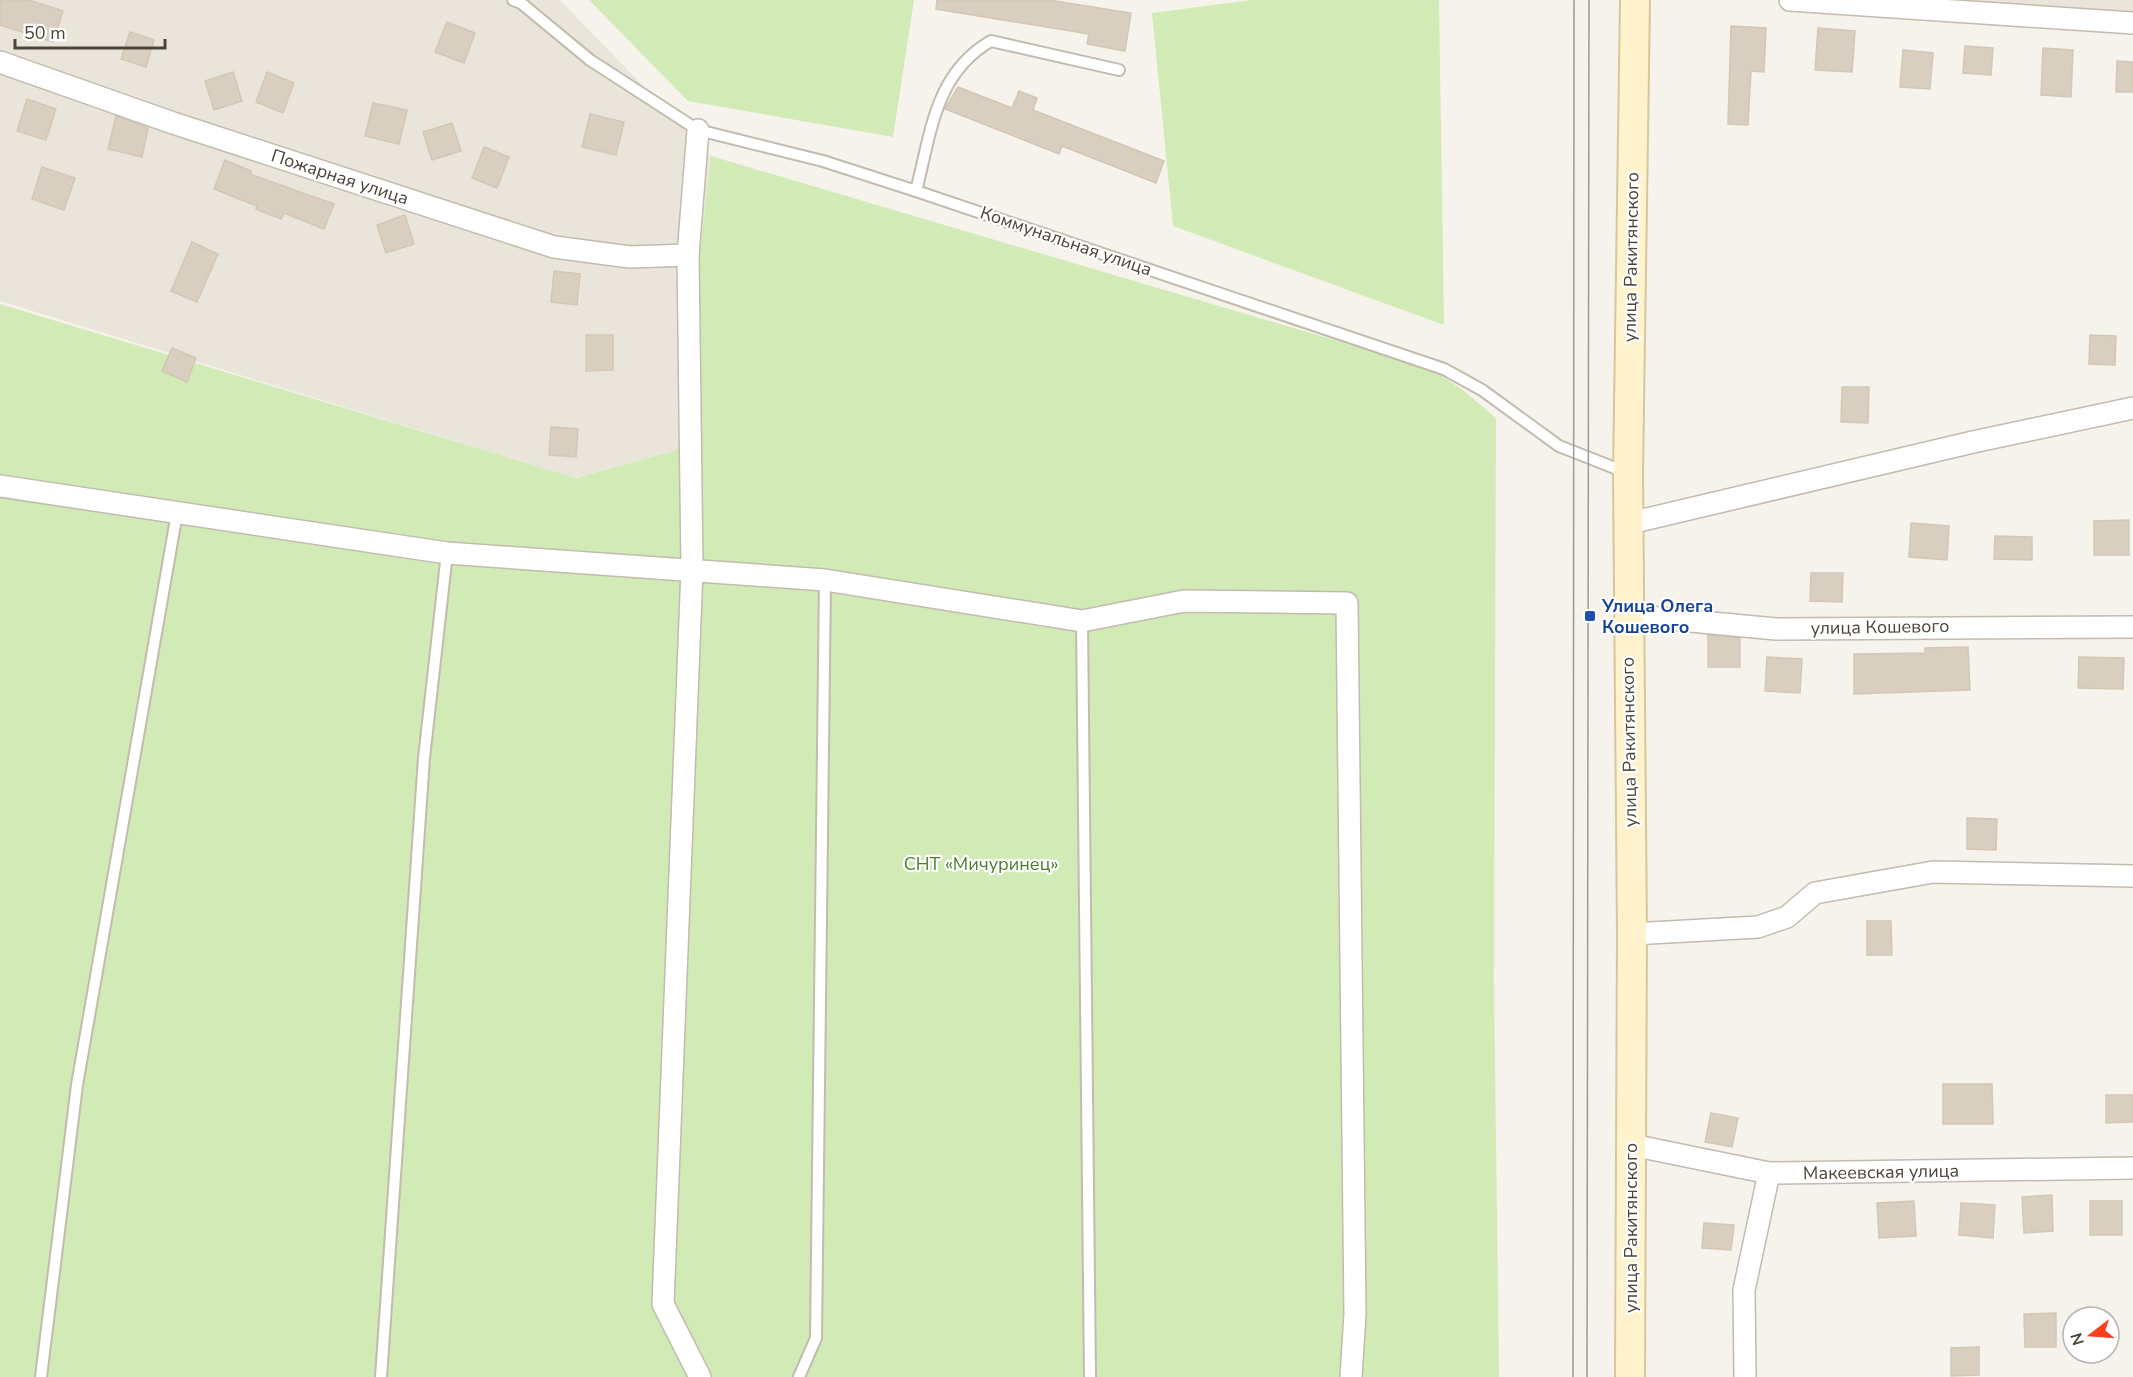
<svg xmlns="http://www.w3.org/2000/svg" width="2133" height="1377" viewBox="0 0 2133 1377" font-family="'Nunito Sans',sans-serif">
<rect width="100%" height="100%" fill="#f6f3ec"/>
<!-- residential -->
<g fill="#eae5da">
<polygon points="0,0 560,0 711,156 677,450 575,478 0,301"/>
<polygon points="1941,0 2133,0 2133,15"/>
</g>
<!-- green -->
<g fill="#d2eab5">
<polygon points="589,0 914,0 893,137 688,101"/>
<polygon points="1252,0 1439,0 1444,325 1173,226 1152,13"/>
<polygon points="711,156 1429,368 1463,390 1496,418 1494,982 1499,1377 0,1377 0,304 576,478 677,450"/>
</g>
<!-- building -->
<g fill="#d8cfc1" stroke="#d3c7b4" stroke-width="1.5">
<polygon points="0,0 29,0 63,11 53,42 0,25"/>
<polygon points="937,0 1049,0 1131,13 1125,51 1087,44 1089,34 936,9"/>
<polygon points="447,22 475,33 464,63 435,52"/>
<polygon points="1731,26 1766,28 1764,72 1751,71 1748,125 1728,124"/>
<polygon points="1818,28 1855,31 1852,72 1815,70"/>
<polygon points="130,32 154,40 146,67 121,59"/>
<polygon points="1965,46 1993,48 1991,75 1963,73"/>
<polygon points="2043,48 2073,50 2071,97 2041,95"/>
<polygon points="1903,50 1933,53 1930,89 1900,87"/>
<polygon points="2117,61 2133,62 2133,92 2116,92"/>
<polygon points="233,72 242,101 214,110 205,81"/>
<polygon points="267,72 294,83 283,113 256,102"/>
<polygon points="958,87 1012,108 1019,91 1037,98 1033,110 1164,161 1156,183 1062,146 1059,154 945,109"/>
<polygon points="27,99 56,109 46,140 17,131"/>
<polygon points="373,103 407,110 399,144 365,136"/>
<polygon points="590,114 624,122 616,155 582,147"/>
<polygon points="116,116 148,128 142,157 108,149"/>
<polygon points="452,123 461,151 432,160 423,132"/>
<polygon points="484,147 509,157 497,188 472,178"/>
<polygon points="225,160 251,171 250,174 334,204 324,229 284,213 281,219 256,209 257,206 214,189"/>
<polygon points="42,167 75,178 64,210 32,199"/>
<polygon points="405,215 414,244 386,253 377,225"/>
<polygon points="192,242 218,254 197,302 171,291"/>
<polygon points="554,271 580,274 577,305 551,302"/>
<polygon points="586,335 613,335 613,370 586,371"/>
<polygon points="2090,335 2116,336 2115,365 2089,364"/>
<polygon points="172,348 196,358 187,382 162,371"/>
<polygon points="1842,387 1869,387 1868,423 1841,422"/>
<polygon points="551,427 578,429 576,457 549,455"/>
<polygon points="2129,520 2129,555 2094,555 2094,521"/>
<polygon points="1911,523 1949,526 1947,560 1909,557"/>
<polygon points="1995,536 2032,537 2032,560 1994,559"/>
<polygon points="1811,573 1843,573 1842,602 1810,601"/>
<polygon points="1708,635 1740,638 1740,667 1708,667"/>
<polygon points="1968,647 1970,690 1854,694 1854,654 1925,653 1925,648"/>
<polygon points="1767,657 1802,659 1800,693 1765,691"/>
<polygon points="2079,657 2124,658 2123,689 2078,688"/>
<polygon points="1967,818 1997,819 1996,850 1967,849"/>
<polygon points="1867,921 1891,921 1892,955 1867,955"/>
<polygon points="1943,1084 1992,1084 1993,1124 1943,1124"/>
<polygon points="2106,1095 2133,1095 2133,1122 2106,1123"/>
<polygon points="1711,1113 1738,1118 1732,1147 1705,1142"/>
<polygon points="2052,1195 2053,1231 2024,1233 2022,1197"/>
<polygon points="1914,1201 1916,1236 1879,1238 1877,1203"/>
<rect x="2090" y="1201" width="32" height="34"/>
<polygon points="1961,1203 1995,1205 1993,1238 1959,1235"/>
<polygon points="1704,1223 1734,1225 1731,1250 1702,1248"/>
<polygon points="2056,1313 2056,1347 2025,1347 2024,1314"/>
<polygon points="1979,1347 1979,1375 1951,1376 1951,1348"/>
</g>
<g fill="none" stroke-linecap="round" stroke-linejoin="round">
<defs>
<g id="lane">
<polyline points="513,0 521,3 590,60 698,130 823,161 916,191 1444,369 1482,390 1559,446 1625,472"/>
<path d="M 916,191 C 931,133 935,73 991,41 L 1119,70"/>
<polyline points="1082,621 1090,1377"/>
<polyline points="41,1377 77,1085 177,513"/>
<polyline points="381,1377 424,758 447,553"/>
<polyline points="799,1377 816,1338 825,580"/>
</g>
<g id="street">
<polyline points="1790,0 2133,23"/>
<polyline points="0,62 173,123 554,247 630,257 688,255"/>
<polyline points="698,130 688,255 692,569 663,1304 700,1377"/>
<polyline points="0,486 447,553 825,580 1082,621 1184,601 1347,603 1355,1314 1351,1377"/>
<polyline points="1630,523 1973,442 2133,408"/>
<polyline points="1627,615 1776,629 2133,627"/>
<polyline points="1632,934 1758,927 1787,917 1815,893 1933,872 2133,876"/>
<polyline points="1632,1145 1769,1173 2133,1168"/>
<polyline points="1745,1377 1744,1290 1769,1173"/>
</g>
<polyline id="secondary" points="1630,1377 1632,934 1628,474 1635,0"/>
</defs>
<!-- lane casing -->
<use href="#lane" stroke="#c2bbae" stroke-width="14"/>
<!-- street casing -->
<use href="#street" stroke="#c2bbae" stroke-width="24"/>
<!-- secondary casing -->
<use href="#secondary" stroke="#d6c79b" stroke-width="32"/>
<!-- lane -->
<use href="#lane" stroke="#fff" stroke-width="10"/>
<!-- street -->
<use href="#street" stroke="#fff" stroke-width="21"/>
<!-- secondary -->
<use href="#secondary" stroke="#fff3cd" stroke-width="28"/>
<!-- tram -->
<g stroke="#9a9a9a" stroke-width="1.5">
<polyline points="1573,1377 1574,0"/>
<polyline points="1587,1377 1589,0"/>
</g>
</g>
<!-- markers -->
<rect fill="#1a4fb4" stroke="#fff" stroke-width="2" x="1584" y="610" width="12" height="12" rx="3"/>
<g text-anchor="middle" dominant-baseline="central" stroke-width="4.5" stroke-linejoin="round" paint-order="stroke">
<!-- street labels -->
<g font-size="18" fill="#4b4439" stroke="#fff">
<text transform="translate(340 177) rotate(18)">Пожарная улица</text>
<text transform="translate(1066 241) rotate(19)">Коммунальная улица</text>
<text transform="translate(1631 257) rotate(-89)">улица Ракитянского</text>
<text transform="translate(1880 627) rotate(-1)">улица Кошевого</text>
<text transform="translate(1629 742) rotate(-91)">улица Ракитянского</text>
<text transform="translate(1881 1172) rotate(-1)">Макеевская улица</text>
<text transform="translate(1631 1228) rotate(-90)">улица Ракитянского</text>
</g>
<!-- transit labels -->
<g font-size="18" font-weight="bold" fill="#164399" stroke="#fff" text-anchor="start">
<text x="1602" y="606">Улица Олега<tspan x="1602" dy="21">Кошевого</tspan></text>
</g>
<!-- park labels -->
<g font-size="18" fill="#4a7f2a" stroke="#fff">
<text x="981" y="864">СНТ «Мичуринец»</text>
</g>
</g>
<!-- north arrow -->
<g transform="translate(2091 1335) rotate(253)"><circle r="28" fill="#ffffff" stroke="#b7b4b0" stroke-width="1.5"/>
<path d="M0-4.5L10 22L0 15L-10 22Z" fill="#fc3f1d"/>
<text y="-9" font-size="16" font-weight="bold" text-anchor="middle" fill="#4b4439">N</text>
</g>
<!-- scale -->
<path d="M15 39v9h150v-9" fill="none" stroke="#4b4439" stroke-width="3"/>
<text x="24" y="39" font-size="18" fill="#4b4439" stroke="#ffffff" stroke-width="4.5" paint-order="stroke">50 m</text>
</svg>
